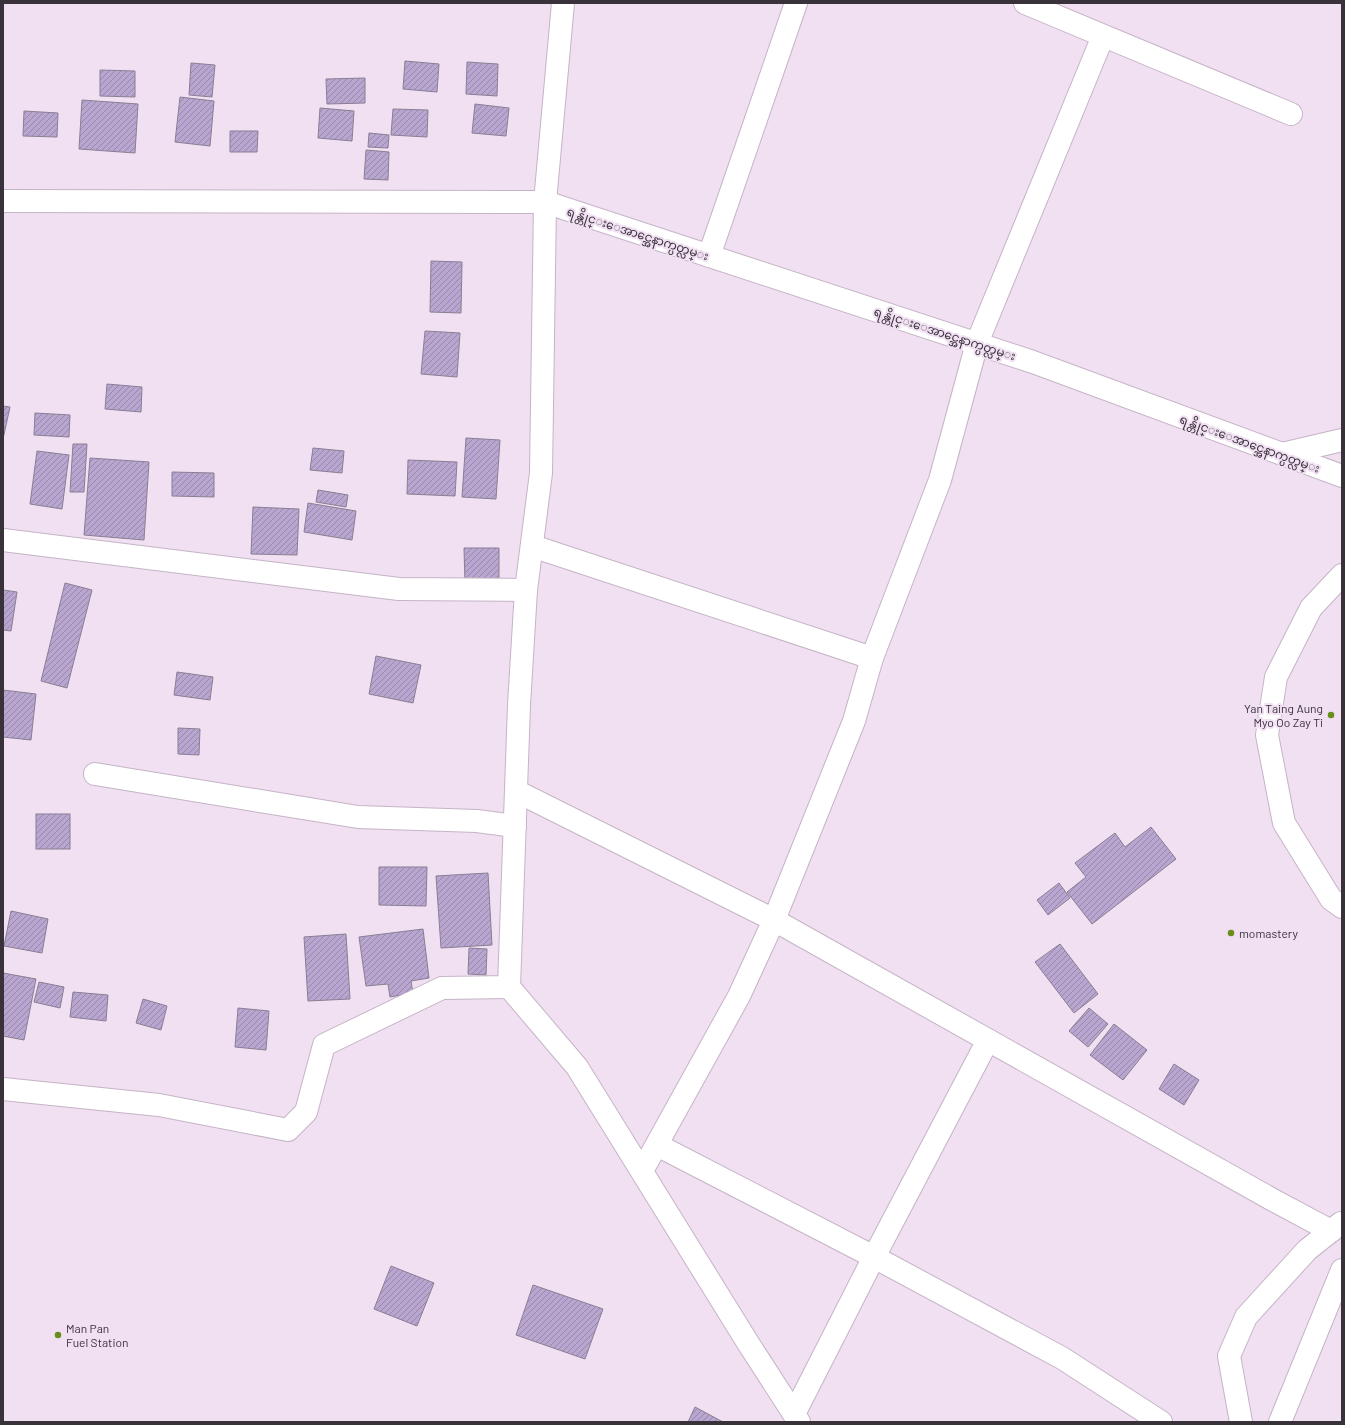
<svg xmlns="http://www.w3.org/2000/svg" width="1345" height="1425" viewBox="0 0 1345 1425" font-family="Barlow,'Noto Sans Myanmar',sans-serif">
<defs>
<pattern id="building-hatch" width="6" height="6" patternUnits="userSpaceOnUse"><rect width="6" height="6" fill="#b9a6d0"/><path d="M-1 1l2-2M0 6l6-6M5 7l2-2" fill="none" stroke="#9788aa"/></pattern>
</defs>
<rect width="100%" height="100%" fill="#f1dff2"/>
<!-- building -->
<g fill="url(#building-hatch)" stroke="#887f93">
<polygon points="405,61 439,64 437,92 403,89"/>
<polygon points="467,62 498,64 497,96 466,94"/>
<polygon points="191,63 215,65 212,97 189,95"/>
<polygon points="100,70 135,71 135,97 100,96"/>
<polygon points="365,78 365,103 327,104 326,79"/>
<polygon points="180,97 214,101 210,146 175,142"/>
<polygon points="82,100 138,104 135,153 79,149"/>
<polygon points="475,104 509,108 506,136 472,133"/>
<polygon points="320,108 354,111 352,141 318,138"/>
<polygon points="393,109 428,110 427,137 391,135"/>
<polygon points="24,111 58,113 57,137 23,136"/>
<polygon points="230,131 258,131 257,152 230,152"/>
<polygon points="369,133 389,135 388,148 368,147"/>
<polygon points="366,150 389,152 388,180 364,179"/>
<polygon points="431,261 462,262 461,313 430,312"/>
<polygon points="425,331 460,333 457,377 421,374"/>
<polygon points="107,384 142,387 141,412 105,409"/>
<polygon points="3,406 10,407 3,439"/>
<polygon points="35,413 70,415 69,437 34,435"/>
<polygon points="466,438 500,440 496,499 462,497"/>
<polygon points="73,444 87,444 84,492 70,492"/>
<polygon points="313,448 344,451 342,473 310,470"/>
<polygon points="37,451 69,455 62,509 30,504"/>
<polygon points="90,458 149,462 144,540 84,535"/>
<polygon points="408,460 457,462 455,496 407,494"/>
<polygon points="172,472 214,473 214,497 172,496"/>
<polygon points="318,490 348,495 346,507 316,502"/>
<polygon points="308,503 356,511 352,540 304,532"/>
<polygon points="253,507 299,509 297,555 251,554"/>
<polygon points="464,548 499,548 499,584 465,584"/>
<polygon points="65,583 92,590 67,688 41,681"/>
<polygon points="3,590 17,592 11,631 3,630"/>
<polygon points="376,656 421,665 413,703 369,694"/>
<polygon points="177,672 213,677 210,700 174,695"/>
<polygon points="3,690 36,694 31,740 3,737"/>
<polygon points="178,728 200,729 199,755 178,754"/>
<rect x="36" y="814" width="34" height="35"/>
<polygon points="1151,827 1176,859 1092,924 1067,892 1086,877 1075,863 1115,833 1125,847"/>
<polygon points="379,867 427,867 426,906 379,905"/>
<polygon points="488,873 492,945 441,948 436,876"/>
<polygon points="1059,883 1070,898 1048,915 1037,900"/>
<polygon points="11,911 48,919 42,953 4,946"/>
<polygon points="423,929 429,978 411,981 413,993 390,997 388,984 366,986 359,937"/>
<polygon points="346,934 350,999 308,1001 304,937"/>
<polygon points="1060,944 1098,994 1074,1013 1035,962"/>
<polygon points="469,948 487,949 486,975 468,974"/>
<polygon points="3,973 36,979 24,1040 3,1036"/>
<polygon points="39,982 64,987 60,1008 34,1002"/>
<polygon points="73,992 108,995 106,1021 70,1017"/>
<polygon points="143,999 167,1006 161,1030 136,1023"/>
<polygon points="238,1008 269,1011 266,1050 235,1047"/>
<polygon points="1089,1008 1108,1024 1088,1047 1069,1031"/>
<polygon points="1114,1024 1147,1050 1123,1080 1090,1055"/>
<polygon points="1174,1064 1199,1080 1184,1105 1159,1089"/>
<polygon points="391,1266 434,1283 417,1326 374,1309"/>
<polygon points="533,1285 603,1309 585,1359 516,1335"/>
<polygon points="695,1407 723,1422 688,1422"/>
</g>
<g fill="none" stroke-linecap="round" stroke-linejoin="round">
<defs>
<g id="minor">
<polyline points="1025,3 1291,114"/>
<polyline points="3,201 545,202 1033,362 1342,476"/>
<polyline points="709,256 796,3"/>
<polyline points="1282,454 1342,440"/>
<polyline points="3,540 399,589 526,590"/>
<polyline points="532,546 872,658"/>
<polyline points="1342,575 1311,608 1276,677 1267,735 1284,823 1331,899 1342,907"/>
<polyline points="95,774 358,817 477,821 515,826"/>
<polyline points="516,791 774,920 1273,1200 1331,1231"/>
<polyline points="509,987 577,1067 748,1343 799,1422"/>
<polyline points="3,1089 159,1105 288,1130 306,1112 324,1045 442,988 509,987 519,705 526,590 541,473 545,202 563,3"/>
<polyline points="657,1145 874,1257 1062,1358 1161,1422"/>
<polyline points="642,1171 739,996 774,920 854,721 872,658 940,480 977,343 1103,36"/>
<polyline points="794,1414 874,1257 988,1040"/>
<polyline points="1241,1422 1229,1356 1246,1317 1307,1250 1341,1223"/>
<polyline points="1280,1422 1342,1270"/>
</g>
</defs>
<!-- minor casing -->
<use href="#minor" stroke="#c5b4c6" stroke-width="24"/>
<!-- minor -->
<use href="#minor" stroke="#fff" stroke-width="22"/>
</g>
<!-- markers -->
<g fill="#678e1a" stroke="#f1dff2" stroke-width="1.5">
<circle cx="1331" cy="715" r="4"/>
<circle cx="1231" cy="933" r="4"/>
<circle cx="58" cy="1335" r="4"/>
</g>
<g text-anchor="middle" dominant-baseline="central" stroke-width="4" stroke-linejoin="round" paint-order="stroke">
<!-- street labels -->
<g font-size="12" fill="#39323a" stroke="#f1dff2">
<text transform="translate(638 233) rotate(18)">ရန္တိုင္းေအာင္အေနာက္ပတ္လမ္း</text>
<text transform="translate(945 333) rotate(18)">ရန္တိုင္းေအာင္အေနာက္ပတ္လမ္း</text>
<text transform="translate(1250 443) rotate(20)">ရန္တိုင္းေအာင္အေနာက္ပတ္လမ္း</text>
</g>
<!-- poi labels -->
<g font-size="12" fill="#39323a" stroke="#f1dff2" text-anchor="start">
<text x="1323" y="708" text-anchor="end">Yan Taing Aung<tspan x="1323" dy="14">Myo Oo Zay Ti</tspan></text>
<text x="1239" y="933">momastery</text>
<text x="66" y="1328">Man Pan<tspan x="66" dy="14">Fuel Station</tspan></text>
</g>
</g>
<!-- border -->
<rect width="1345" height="1425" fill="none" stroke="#39323a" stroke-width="8"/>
</svg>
